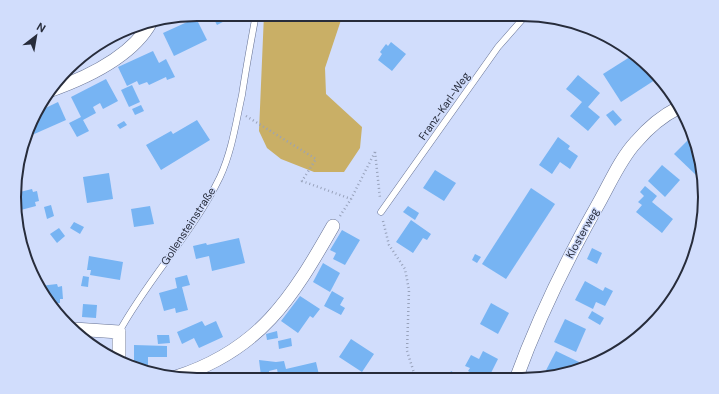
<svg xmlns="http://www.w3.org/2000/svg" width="719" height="394" viewBox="0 0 719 394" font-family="'DM Sans',sans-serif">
<rect width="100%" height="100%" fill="#d1ddfc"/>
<!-- green -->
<polygon fill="#c9af66" points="264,14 343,14 325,68 326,94 362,127 360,148 344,172 314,172 281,159 267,148 259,131"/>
<!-- building -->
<g fill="#77b4f3">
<polygon points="211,14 238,14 217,25"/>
<polygon points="196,18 207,40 174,56 163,33"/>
<polygon points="391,42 406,54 392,71 378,60 382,54 380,52 386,44 388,46"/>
<polygon points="153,51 159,63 166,59 175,77 167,80 166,77 149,85 147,82 139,85 137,81 127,86 118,67"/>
<polygon points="633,55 658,78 621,102 603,74"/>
<polygon points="578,75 600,93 588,107 600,117 588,131 570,116 582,102 566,89"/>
<polygon points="106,79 118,101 103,109 100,103 93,107 96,113 83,120 89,131 77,137 69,123 81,117 71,97"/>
<polygon points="132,85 140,102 129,107 121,90"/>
<polygon points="58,102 66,120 32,135 29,130 37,112"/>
<polygon points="141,105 144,111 135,115 132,109"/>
<polygon points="613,110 622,120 615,126 606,115"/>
<polygon points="197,120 210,140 161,170 146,145 171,131 173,134"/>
<polygon points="124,121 127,125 120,129 117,125"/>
<polygon points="692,136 699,149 700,170 696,175 674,154"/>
<polygon points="558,137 570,146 568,149 578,156 570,169 560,162 552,174 539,165"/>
<polygon points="662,165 680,180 665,197 648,181"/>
<polygon points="435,170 456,183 444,201 423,188"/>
<polygon points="109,173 113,199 87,203 83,177"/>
<polygon points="645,186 657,196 652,202 673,219 662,233 636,212 642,205 638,202 644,196 640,192"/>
<polygon points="531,188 555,204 506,279 482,264"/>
<polygon points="32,189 33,192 37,191 39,201 35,202 36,206 17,211 15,202 16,193"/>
<polygon points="51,205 54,216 47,219 44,207"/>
<polygon points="150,206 154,224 134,227 131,209"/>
<polygon points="408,206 419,213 415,220 403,212"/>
<polygon points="411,220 431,234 427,240 423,238 413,253 396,242"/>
<polygon points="74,222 84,227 80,234 70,228"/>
<polygon points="59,228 65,236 57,243 50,234"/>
<polygon points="342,230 360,240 345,265 333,259 336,253 330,250"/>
<polygon points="239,238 245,263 212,271 209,256 196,259 193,246 206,243 207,245"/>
<polygon points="592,248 602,253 597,264 587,259"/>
<polygon points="475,254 481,257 477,263 472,260"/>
<polygon points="89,256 123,262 120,280 90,275 91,270 87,270"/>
<polygon points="323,263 340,273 330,292 313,282"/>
<polygon points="187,275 190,285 182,287 188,310 176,313 175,308 164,311 159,293 177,288 175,278"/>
<polygon points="83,276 89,277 88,287 81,286"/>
<polygon points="585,281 603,291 605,287 613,291 605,306 596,302 593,309 575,300"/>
<polygon points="57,284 58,287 62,286 63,299 60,299 60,303 51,304 40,286"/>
<polygon points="332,291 344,298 340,305 345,308 341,315 324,306"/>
<polygon points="300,296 320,309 313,318 310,316 298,333 281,321"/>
<polygon points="491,303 509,313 498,334 480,324"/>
<polygon points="83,304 97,305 96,318 82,317"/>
<polygon points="592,311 604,318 600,325 588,318"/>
<polygon points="565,319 586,329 576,352 554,342"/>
<polygon points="202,321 205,326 216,321 223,337 199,348 194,338 182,344 177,332"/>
<polygon points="277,331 278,338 267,340 266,334"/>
<polygon points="157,335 169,335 170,343 158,344"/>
<polygon points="291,338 292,346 279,349 278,341"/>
<polygon points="351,339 374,354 362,372 339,357"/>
<polygon points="93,345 104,346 104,354 99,350"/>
<polygon points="134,345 167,346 167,357 148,357 148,368 134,364"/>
<polygon points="483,351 498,359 488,379 483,379 468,371 470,368 465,366 471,355 479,359"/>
<polygon points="556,351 579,362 577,367 542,378"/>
<polygon points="259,360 276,362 284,361 286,369 316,362 320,379 285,379 284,373 278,374 277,369 269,371 269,379 250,379 261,376"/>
<polygon points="451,371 464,379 443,379 447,373 449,375"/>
</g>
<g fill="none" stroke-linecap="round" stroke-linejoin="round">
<defs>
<g id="service">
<polyline points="381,212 498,47 527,14"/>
<path d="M 119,332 C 149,277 193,233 220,177 C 232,151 236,122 242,95 C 246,68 251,41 256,14"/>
</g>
<g id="minor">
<path d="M 49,91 C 86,78 132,57 151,22"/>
<polyline points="74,329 119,332 119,360"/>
<path d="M 176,377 C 260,350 292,298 333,226"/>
<path d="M 516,379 C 539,316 568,257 601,199 C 611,181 621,158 636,142 C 648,128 662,116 678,108"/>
</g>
</defs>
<!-- service casing -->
<use href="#service" stroke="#667294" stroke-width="7"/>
<!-- minor casing -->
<use href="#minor" stroke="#667294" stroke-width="14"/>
<!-- path -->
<g stroke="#98a2bb" stroke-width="2.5" stroke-dasharray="1 3" stroke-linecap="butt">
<polyline points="246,116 316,159 302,181 351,199"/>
<polyline points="375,152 380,198"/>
<polyline points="340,216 351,199 375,152"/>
<polyline points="383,221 389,245 405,269 409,290 407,351 416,379"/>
</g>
<!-- service -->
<use href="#service" stroke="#fff" stroke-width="6"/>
<!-- minor -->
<use href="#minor" stroke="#fff" stroke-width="13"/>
</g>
<g text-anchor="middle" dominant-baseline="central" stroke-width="3" stroke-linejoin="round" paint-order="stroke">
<!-- street labels -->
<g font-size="11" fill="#272c3b" stroke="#d1ddfc">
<text transform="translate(444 106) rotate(-55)">Franz-Karl-Weg</text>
<text transform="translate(188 226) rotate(-57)">Gollensteinstraße</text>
<text transform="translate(582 233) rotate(-61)">Klosterweg</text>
</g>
</g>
<!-- crop -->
<path d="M0 0H719V394H0ZM197 21H522A176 176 0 0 1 698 197V197A176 176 0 0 1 522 373H197A176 176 0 0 1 21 197V197A176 176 0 0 1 197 21Z" fill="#d1ddfc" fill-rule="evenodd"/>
<path fill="none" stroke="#272c3b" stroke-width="2" d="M197 21H522A176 176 0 0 1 698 197V197A176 176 0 0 1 522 373H197A176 176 0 0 1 21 197V197A176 176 0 0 1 197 21Z"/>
<!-- north arrow -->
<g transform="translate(36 36) rotate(31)" stroke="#d1ddfc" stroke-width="3" paint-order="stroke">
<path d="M0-3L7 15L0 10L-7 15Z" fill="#272c3b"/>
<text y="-6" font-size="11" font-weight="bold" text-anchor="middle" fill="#272c3b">N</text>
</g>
</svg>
